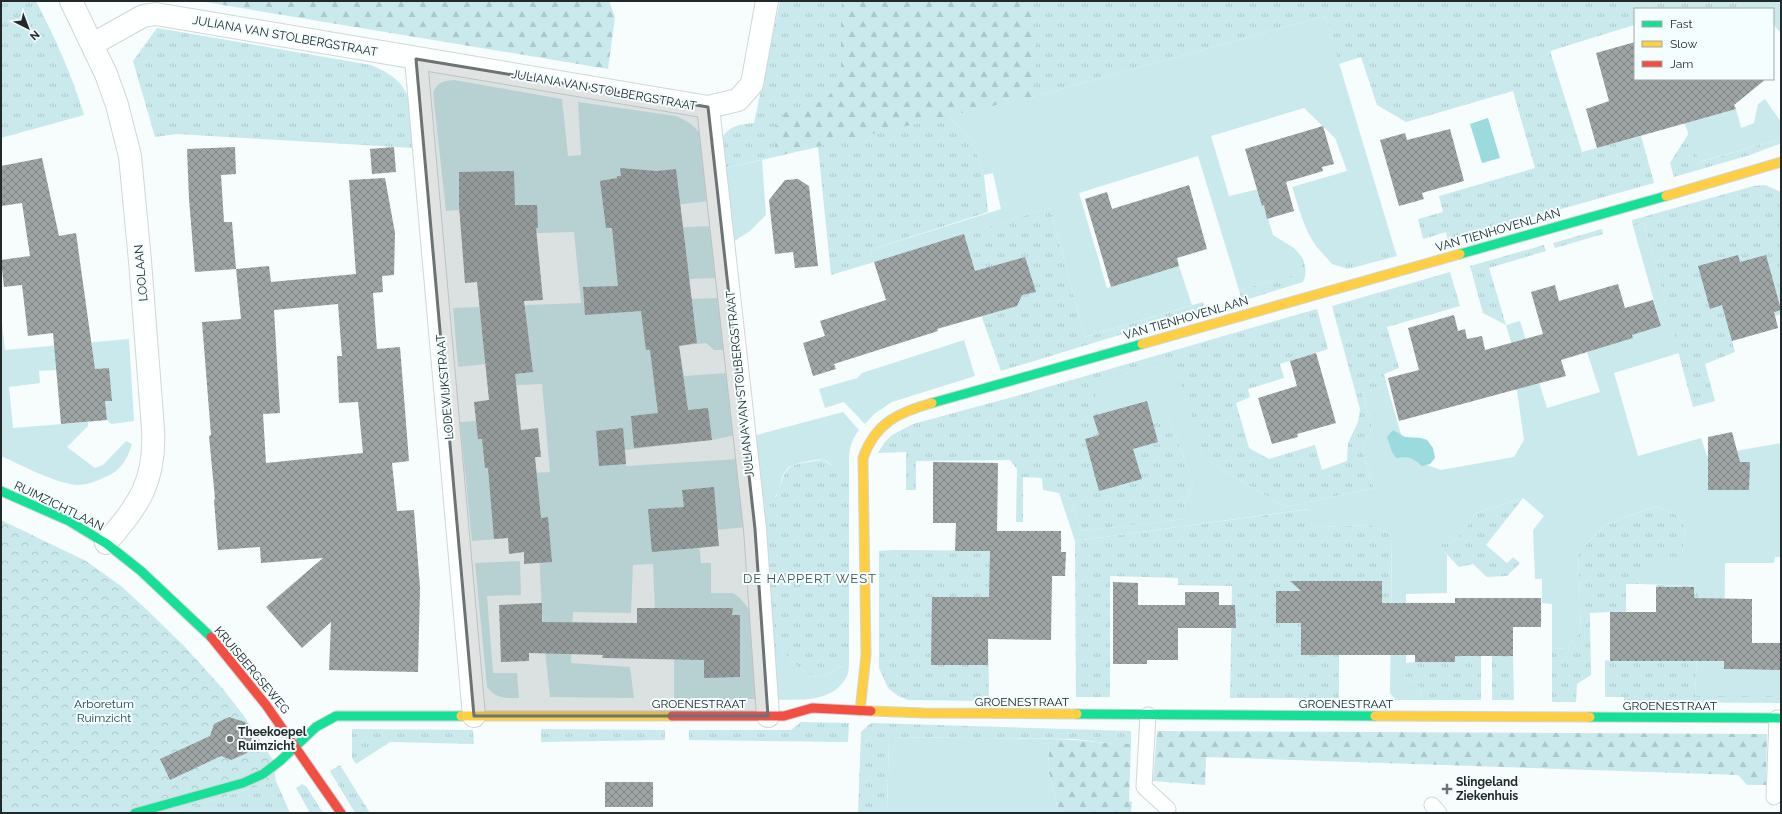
<svg xmlns="http://www.w3.org/2000/svg" width="1782" height="814" viewBox="0 0 1782 814" font-family="Raleway,sans-serif">
<defs>
<pattern id="grass-tufts" width="24" height="20" patternUnits="userSpaceOnUse"><rect width="24" height="20" fill="#cae9ec"/><path d="M3 7l-1-3M5 7V3M7 7l1-3M15 17l-1-3M17 17v-4M19 17l1-3" fill="none" stroke="#adc8cb"/></pattern>
<pattern id="forest-firs" width="22" height="20" patternUnits="userSpaceOnUse"><rect width="22" height="20" fill="#cae9ec"/><path d="M5 1l3.5 6h-7zM16 11l3.5 6h-7z" fill="#adc8cb"/></pattern>
<pattern id="park-crowns" width="20" height="18" patternUnits="userSpaceOnUse"><rect width="20" height="18" fill="#cae9ec"/><path d="M2 6a3 3 0 1 1 6 0M12 15a3 3 0 1 1 6 0" fill="none" stroke="#adc8cb"/></pattern>
<pattern id="building-cross-hatch" width="8" height="8" patternUnits="userSpaceOnUse"><rect width="8" height="8" fill="#9ea3a3"/><path d="M0 0l8 8M0 8l8-8" fill="none" stroke="#808585"/></pattern>
</defs>
<rect width="100%" height="100%" fill="#f7fcfc"/>
<!-- grass -->
<g fill="url(#grass-tufts)">
<path d="M 1,1 L 36,1 C 55,38 72,75 84,115 L 1,138 Z"/>
<path d="M 780,1 L 1631,1 L 1636,9 L 1635,28 L 1634,25 L 1550,51 L 1582,152 L 1641,136 L 1654,183 L 1448,241 L 1446,232 L 1423,239 L 1418,219 L 1443,212 L 1439,196 L 1535,168 L 1513,91 L 1406,122 L 1377,105 L 1361,57 L 1339,64 L 1325,16 L 1032,97 L 948,116 L 973,142 L 984,175 L 988,212 L 870,250 L 874,262 L 831,275 L 818,147 L 725,168 L 720,140 C 731,125 737,125 754,123 Z"/>
<polygon points="1647,1 1737,1 1743,9 1650,9"/>
<path d="M 157,28 L 371,65 C 411,82 409,96 414,135 L 411,136 L 413,148 L 177,134 L 155,137 L 133,61 Z"/>
<polygon points="1689,133 1700,162 1781,139 1781,143 1750,155 1674,177 1670,163"/>
<polygon points="1765,185 1781,192 1781,314 1768,318 1732,341 1735,352 1705,364 1715,401 1693,407 1644,223 1633,226 1632,220 1754,186"/>
<polygon points="1050,208 1085,337 1203,302 1205,309 1001,371 976,301 975,271 964,234"/>
<polygon points="1602,229 1603,234 1555,248 1553,243"/>
<polygon points="1544,245 1546,251 1489,268 1506,325 1483,313 1470,266"/>
<polygon points="1394,247 1397,256 1348,269 1332,264 1318,248 1330,257 1344,261"/>
<path d="M 1302,257 C 1306,266 1307,273 1303,282 L 1242,301 L 1239,290 L 1301,273 Z"/>
<polygon points="1450,272 1460,306 1387,327 1399,368 1384,374 1387,386 1362,393 1372,427 1362,449 1374,488 1285,507 1205,459 1172,359 1147,401 1169,417 1193,483 1184,504 1186,519 1082,531 1071,499 1059,493 1043,490 1042,478 1023,477 1023,522 1016,522 1017,469 1010,460 916,461 916,490 906,490 906,452 878,453 884,443 892,435 913,424 1027,393 1317,309 1328,349 1280,364 1284,378 1248,389 1250,397 1236,403 1249,448 1269,459 1315,445 1322,470 1347,461 1348,443 1358,422 1360,409 1332,306"/>
<path d="M 822,460 C 834,464 833,473 849,472 L 849,661 C 841,665 833,672 825,676 C 810,682 790,659 781,650 L 771,651 L 759,497 L 776,497 C 789,462 784,466 822,460 Z"/>
<polygon points="1523,498 1486,545 1507,563 1513,557 1520,563 1507,576 1487,577 1473,564 1459,567 1438,545 1454,541 1466,528 1476,513"/>
<polygon points="1656,506 1677,515 1685,527 1682,557 1637,573 1640,584 1626,584 1626,621 1656,621 1656,585 1700,586 1695,696 1781,696 1781,703 1624,702 1624,697 1605,697 1605,660 1610,661 1610,612 1590,613 1591,675 1577,684 1576,702 1552,702 1552,649 1567,648 1581,631 1578,553 1605,525"/>
<polygon points="1310,509 1312,527 1370,525 1392,534 1390,654 1339,655 1339,698 1230,698 1232,586 1178,585 1178,578 1110,576 1110,697 1076,697 1075,541"/>
<polygon points="894,550 1031,551 988,614 989,701 908,700 898,696 888,688 879,668 879,551"/>
<polygon points="1455,641 1481,656 1481,700 1421,700 1420,687 1406,677 1406,663 1415,662"/>
<polygon points="1492,656 1513,656 1514,700 1492,700"/>
<polygon points="801,722 849,723 848,742 689,740 689,730 791,730"/>
<polygon points="871,723 1131,731 1131,744 1114,744 1074,739 889,737 887,813 858,813 861,732"/>
<polygon points="352,729 473,730 474,744 390,742 356,764 352,758"/>
<polygon points="541,729 665,730 665,740 541,742"/>
<polygon points="340,765 370,813 355,813 330,771"/>
<polygon points="276,781 290,813 171,813"/>
<polygon points="302,784 306,786 323,813 310,813 296,788"/>
</g>
<!-- forest -->
<g fill="url(#forest-firs)">
<polygon points="199,1 609,1 615,17 608,69"/>
<polygon points="843,1 1031,1 1037,62 1032,97 776,156 775,128 786,112 826,100 841,78 841,10"/>
<polygon points="1157,731 1767,734 1766,785 1747,785 1738,775 1206,757 1205,785 1153,781"/>
<path d="M 1049,739 C 1077,739 1104,744 1131,744 L 1129,801 L 1132,802 L 1131,813 L 1059,813 L 1048,769 Z"/>
</g>
<!-- park -->
<polygon fill="url(#park-crowns)" points="1,520 86,561 121,586 145,608 185,647 223,689 244,716 273,760 276,781 171,813 1,813"/>
<!-- garden -->
<g fill="#cae9ec">
<polygon points="1631,1 1647,1 1650,9 1636,9"/>
<polygon points="1737,1 1778,1 1781,5 1781,33 1773,24 1773,9 1743,9"/>
<path d="M 1325,16 L 1394,247 C 1384,250 1352,261 1343,261 C 1309,259 1301,212 1292,187 L 1347,171 L 1335,138 L 1304,108 L 1211,136 L 1229,196 L 1259,189 L 1273,235 L 1294,248 L 1302,257 L 1302,273 L 1239,290 L 1198,156 L 1079,193 L 1107,288 L 1179,266 L 1192,305 L 1085,337 L 1050,208 L 874,262 L 870,250 L 1001,209 L 993,173 L 984,175 L 973,142 L 948,116 L 1032,97 Z"/>
<polygon points="1668,79 1688,79 1700,119 1736,109 1741,128 1754,123 1758,104 1765,99 1781,122 1781,139 1699,162"/>
<path d="M 454,80 L 562,99 L 568,156 L 581,155 L 578,102 L 676,116 C 685,120 693,124 699,132 C 708,146 707,184 709,201 L 617,212 L 619,230 L 712,226 L 718,278 L 689,279 L 631,285 L 633,301 L 718,298 L 724,350 L 714,350 L 706,343 L 679,346 L 684,376 L 727,373 L 735,435 L 712,440 L 625,450 L 626,466 L 738,459 L 746,527 L 698,532 L 701,563 L 711,563 L 711,593 L 733,593 L 740,598 L 748,608 L 752,624 L 758,699 L 674,699 L 674,631 L 655,611 L 653,564 L 633,565 L 631,613 L 573,612 L 571,663 L 630,667 L 634,698 L 550,697 L 543,633 L 539,551 L 508,538 L 472,541 L 460,422 L 476,421 L 532,473 L 550,472 L 542,384 L 498,386 L 496,363 L 458,367 L 453,308 L 581,303 L 574,232 L 506,234 L 460,210 L 446,211 L 433,93 C 437,82 443,81 454,80 Z"/>
<polygon points="762,160 766,215 750,231 733,242 725,168"/>
<polygon points="1644,223 1679,353 1614,373 1638,456 1701,438 1707,456 1781,443 1781,557 1775,557 1774,563 1725,563 1724,669 1781,670 1781,696 1695,696 1700,586 1640,584 1637,573 1647,558 1682,556 1685,527 1677,515 1656,506 1605,525 1578,553 1581,631 1567,648 1552,649 1552,604 1542,603 1542,579 1535,579 1533,530 1544,516 1523,498 1476,513 1466,528 1454,541 1439,545 1447,555 1447,593 1406,594 1406,677 1420,687 1421,700 1396,700 1390,693 1392,534 1370,525 1312,527 1309,509 1075,541 1059,493 1071,499 1082,531 1185,519 1184,504 1193,483 1169,417 1152,419 1146,401 1101,414 1091,382 1173,359 1205,459 1285,507 1374,488 1362,449 1372,427 1362,393 1387,386 1404,445 1424,464 1441,470 1514,457 1524,440 1517,391 1508,355 1514,352 1506,325 1520,321 1547,408 1600,392 1587,352 1633,338 1632,335 1661,326 1633,226"/>
<path d="M 1,315 L 5,350 L 129,339 L 134,421 L 111,424 L 107,420 L 105,401 L 111,401 L 108,368 L 56,373 L 56,370 L 39,371 L 40,383 L 9,387 L 13,428 L 88,422 L 88,426 L 67,447 L 95,468 L 103,465 L 126,441 L 132,444 C 127,460 120,472 103,478 C 95,482 86,485 77,485 C 55,483 21,465 1,456 Z"/>
<polygon points="964,340 975,376 892,402 874,414 865,424 844,402 825,408 819,389 857,378 862,373"/>
<path d="M 843,412 L 859,430 C 848,445 849,454 849,472 C 831,474 835,463 823,460 C 816,459 791,464 787,469 C 779,478 781,493 771,502 L 765,501 L 759,497 L 753,436 Z"/>
<path d="M 520,561 L 521,595 L 487,596 L 493,673 L 517,673 L 519,698 C 505,698 496,699 487,687 L 475,563 Z"/>
<path d="M 776,649 L 781,650 C 790,659 810,682 825,676 C 833,672 841,665 849,661 C 849,665 849,669 848,673 C 847,678 843,682 840,686 C 822,703 797,699 775,700 L 771,651 Z"/>
<polygon points="889,737 1049,739 1048,769 1059,813 887,813"/>
</g>
<!-- water -->
<g fill="#9bdadd">
<polygon points="1488,118 1500,158 1482,163 1470,124"/>
<path d="M 1393,430 L 1405,437 L 1421,438 L 1427,440 L 1433,448 L 1435,458 L 1430,464 L 1422,466 C 1412,457 1408,456 1396,458 L 1392,452 L 1387,437 Z"/>
</g>
<!-- building -->
<g fill="url(#building-cross-hatch)" fill-rule="evenodd">
<polygon points="1635,42 1635,79 1766,79 1734,105 1736,109 1597,148 1586,109 1609,101 1596,53"/>
<polygon points="1323,126 1334,164 1322,167 1323,171 1286,182 1294,211 1267,219 1264,205 1262,206 1245,149"/>
<polygon points="1450,129 1464,181 1422,193 1424,199 1399,206 1380,140 1405,133 1407,140"/>
<polygon points="235,147 236,174 221,175 224,222 232,222 236,269 195,272 189,199 187,149"/>
<polygon points="394,147 396,172 372,174 370,149"/>
<polygon points="42,158 59,236 76,233 95,369 109,368 112,401 105,401 107,420 61,424 53,333 28,336 22,285 4,287 1,260 30,256 22,203 1,206 1,166"/>
<polygon points="620,168 657,171 676,169 697,343 679,346 688,410 708,408 712,440 634,448 631,416 658,413 650,350 646,350 641,311 585,315 583,287 618,286 612,228 606,228 600,181 617,178 617,176 621,176"/>
<polygon points="514,171 515,205 537,205 538,228 536,228 543,300 524,301 533,372 515,374 521,430 538,428 541,457 535,457 541,518 548,517 552,562 524,564 524,552 509,554 508,538 494,539 488,468 485,468 482,439 478,439 474,402 489,400 477,282 465,283 459,206 459,172"/>
<path d="M 385,178 L 395,233 L 394,275 L 382,276 L 383,292 L 373,293 L 377,349 L 400,347 L 409,461 L 392,463 L 397,511 L 414,510 L 420,588 L 418,672 L 329,670 L 331,622 L 302,648 L 266,607 L 323,558 L 261,563 L 260,547 L 218,550 L 214,500 L 215,499 L 209,436 L 211,435 L 202,322 L 241,319 L 236,269 L 269,266 L 271,282 L 356,274 L 349,180 ZM 338,304 L 342,356 L 337,356 L 339,403 L 358,402 L 363,453 L 266,463 L 263,414 L 280,413 L 274,310 Z"/>
<polygon points="798,179 809,186 818,266 795,268 793,252 775,254 769,200 785,180"/>
<polygon points="1189,185 1207,249 1177,258 1179,266 1111,287 1085,199 1107,192 1112,209"/>
<polygon points="964,234 975,271 1025,257 1036,292 1022,295 1017,306 937,329 938,331 834,364 836,369 813,376 803,343 825,336 820,321 886,300 874,262"/>
<polygon points="1738,255 1740,262 1766,255 1781,310 1774,312 1778,328 1732,341 1722,305 1710,309 1698,266"/>
<polygon points="1618,284 1625,308 1653,300 1661,326 1632,335 1633,338 1561,360 1566,376 1399,421 1388,378 1419,370 1408,328 1454,315 1458,331 1465,329 1467,339 1482,336 1485,350 1543,334 1531,292 1555,285 1559,301"/>
<polygon points="1316,353 1336,423 1297,434 1298,437 1272,444 1258,398 1297,386 1290,361"/>
<polygon points="1147,401 1158,442 1133,449 1142,479 1099,491 1085,439 1099,435 1093,416"/>
<polygon points="623,428 626,464 599,466 596,431"/>
<polygon points="1732,432 1740,462 1750,462 1749,490 1708,490 1708,437"/>
<polygon points="933,462 998,463 997,531 1061,531 1061,552 1066,552 1065,576 1052,576 1051,640 988,639 988,665 931,665 932,597 989,597 990,551 955,551 956,523 933,523"/>
<polygon points="714,487 719,546 652,552 648,509 684,507 682,490"/>
<polygon points="1290,581 1382,581 1382,603 1455,603 1455,598 1541,598 1541,627 1513,627 1513,656 1455,656 1455,662 1415,662 1415,655 1301,655 1301,623 1276,623 1276,591 1301,591"/>
<polygon points="1113,582 1138,583 1138,605 1185,605 1185,592 1219,592 1219,605 1235,605 1236,628 1178,628 1178,660 1147,660 1147,664 1113,664"/>
<polygon points="1656,587 1694,587 1694,598 1752,599 1752,643 1781,643 1781,670 1724,669 1724,661 1610,661 1610,612 1656,612"/>
<polygon points="542,603 542,622 637,623 637,608 733,608 732,615 740,615 740,677 704,678 704,660 602,658 603,655 529,653 529,661 501,662 499,605"/>
<polygon points="229,717 245,722 252,737 247,753 231,760 221,756 170,780 160,759 210,736 214,724"/>
<rect x="605" y="782" width="48" height="25"/>
</g>
<g fill="none" stroke-linecap="round" stroke-linejoin="round">
<defs>
<g id="lane">
<polyline points="1148,715 1144,787 1168,809"/>
<polyline points="1774,797 1777,718"/>
<polyline points="1432,805 1439,813"/>
</g>
<g id="street">
<path d="M 71,1 L 106,74 L 117,105 L 130,156 L 140,261 L 153,429 C 156,481 139,505 106,543"/>
<polyline points="93,44 143,16 156,14 708,107 738,100 752,84 767,1"/>
<polyline points="416,59 474,716"/>
<polyline points="708,107 755,529 768,716"/>
</g>
<g id="fast">
<polyline points="1460,254 1666,196"/>
<polyline points="932,403 1142,344"/>
<polyline points="1,491 69,521 107,544 141,571 211,637"/>
<polyline points="1077,714 1375,716"/>
<polyline points="1590,717 1781,718"/>
<polyline points="135,813 243,783 263,774 280,761 316,727 336,716 461,716"/>
</g>
<g id="slow">
<polyline points="1666,196 1781,162"/>
<polyline points="1142,344 1460,254"/>
<path d="M 860,711 L 866,655 L 863,458 C 875,423 899,412 932,403"/>
<polyline points="871,711 924,713 1077,714"/>
<polyline points="461,716 672,716"/>
<polyline points="1375,716 1590,717"/>
</g>
<g id="jam">
<polyline points="211,637 266,705 341,813"/>
<polyline points="672,716 784,716 812,708 871,711"/>
</g>
</defs>
<!-- lane casing -->
<use href="#lane" stroke="#d1d6d6" stroke-width="17"/>
<!-- street casing -->
<use href="#street" stroke="#d1d6d6" stroke-width="24"/>
<!-- fast casing -->
<use href="#fast" stroke="#d1d6d6" stroke-width="11"/>
<!-- slow casing -->
<use href="#slow" stroke="#d1d6d6" stroke-width="11"/>
<!-- jam casing -->
<use href="#jam" stroke="#d1d6d6" stroke-width="11"/>
<!-- lane -->
<use href="#lane" stroke="#feffff" stroke-width="15"/>
<!-- street -->
<use href="#street" stroke="#feffff" stroke-width="22"/>
<!-- fast -->
<use href="#fast" stroke="#16e098" stroke-width="9"/>
<!-- slow -->
<use href="#slow" stroke="#ffcf43" stroke-width="9"/>
<!-- jam -->
<use href="#jam" stroke="#f24e42" stroke-width="9"/>
</g>
<!-- marked area -->
<path fill="#6d7374" fill-opacity="0.2" stroke="#6d7374" stroke-width="3" stroke-linejoin="round" d="M 416,59 L 708,107 L 755,529 L 768,716 L 474,716 Z"/>
<!-- markers -->
<g fill="#6d7374" stroke="#f4feff" stroke-width="1.5">
<circle cx="230" cy="739" r="4"/>
<path d="M1445 783h4v4h4v4h-4v4h-4v-4h-4v-4h4z"/>
</g>
<g text-anchor="middle" dominant-baseline="central" stroke-width="4" stroke-linejoin="round" paint-order="stroke">
<!-- street labels -->
<g font-size="12" fill="#23292a" stroke="#f4feff">
<text transform="translate(285 36) rotate(10)">JULIANA VAN STOLBERGSTRAAT</text>
<text transform="translate(604 90) rotate(10)">JULIANA VAN STOLBERGSTRAAT</text>
<text transform="translate(1498 230) rotate(-16)">VAN TIENHOVENLAAN</text>
<text transform="translate(141 273) rotate(-95)">LOOLAAN</text>
<text transform="translate(1186 318) rotate(-16)">VAN TIENHOVENLAAN</text>
<text transform="translate(740 384) rotate(-96)">JULIANA VAN STOLBERGSTRAAT</text>
<text transform="translate(445 387) rotate(-95)">LODEWIJKSTRAAT</text>
<text transform="translate(59 506) rotate(26)">RUIMZICHTLAAN</text>
<text transform="translate(252 670) rotate(50)">KRUISBERGSEWEG</text>
<text x="1022" y="702">GROENESTRAAT</text>
<text x="699" y="704">GROENESTRAAT</text>
<text x="1346" y="704">GROENESTRAAT</text>
<text x="1670" y="706">GROENESTRAAT</text>
</g>
<!-- park labels -->
<g font-size="12" fill="#1c4548" stroke="#f4feff">
<text x="104" y="704">Arboretum<tspan x="104" dy="14">Ruimzicht</tspan></text>
</g>
<!-- poi labels -->
<g font-size="12" font-weight="bold" fill="#23292a" stroke="#f4feff" text-anchor="start">
<text x="238" y="732">Theekoepel<tspan x="238" dy="14">Ruimzicht</tspan></text>
<text x="1456" y="782">Slingeland<tspan x="1456" dy="14">Ziekenhuis</tspan></text>
</g>
<!-- neighbourhood labels -->
<g font-size="13" letter-spacing="1" fill="#445252" stroke="#f4feff">
<text x="810" y="578">DE HAPPERT WEST</text>
</g>
</g>
<!-- border -->
<rect width="1782" height="814" fill="none" stroke="#23292a" stroke-width="4"/>
<!-- legend -->
<rect x="1634" y="8" width="140" height="72" fill="#f4feff" stroke="#a0a9aa"/>
<rect x="1642" y="21" width="20" height="6" fill="#16e098" stroke="#a0a9aa"/>
<text x="1670" y="28" font-size="12" fill="#23292a">Fast</text>
<rect x="1642" y="41" width="20" height="6" fill="#ffcf43" stroke="#a0a9aa"/>
<text x="1670" y="48" font-size="12" fill="#23292a">Slow</text>
<rect x="1642" y="61" width="20" height="6" fill="#f24e42" stroke="#a0a9aa"/>
<text x="1670" y="68" font-size="12" fill="#23292a">Jam</text>
<!-- north arrow -->
<g transform="translate(28 28) rotate(138)" stroke="#f4feff" stroke-width="3" paint-order="stroke">
<path d="M0-3L7 15L0 10L-7 15Z" fill="#23292a"/>
<text y="-6" font-size="11" font-weight="bold" text-anchor="middle" fill="#23292a">N</text>
</g>
</svg>
